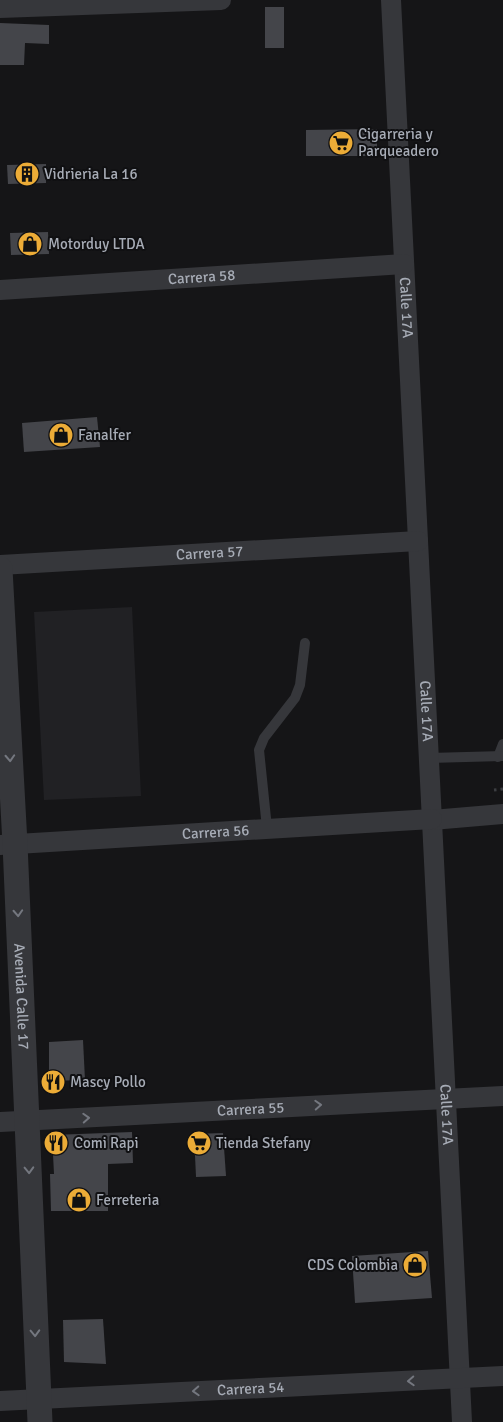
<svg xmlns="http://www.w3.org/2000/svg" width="503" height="1422" viewBox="0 0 503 1422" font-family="Signika,sans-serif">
<rect width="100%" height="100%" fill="#151517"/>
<!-- built -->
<polygon fill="#212124" points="132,607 141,796 44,800 34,612"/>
<!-- building -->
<g fill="#44454a">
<rect x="265" y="7" width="19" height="41"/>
<polygon points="0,23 49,25 49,44 25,43 24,65 0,65"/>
<polygon points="377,129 377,156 306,156 306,130"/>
<polygon points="46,164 46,183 8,184 7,165"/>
<polygon points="48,232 49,254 11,255 10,233"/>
<polygon points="97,417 100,447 24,452 22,423"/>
<polygon points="83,1040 85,1080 49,1081 49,1042"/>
<polygon points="132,1132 133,1163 108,1164 108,1211 51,1211 50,1174 54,1174 52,1135"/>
<polygon points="223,1133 226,1176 196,1177 194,1134"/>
<polygon points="428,1251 432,1298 355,1303 352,1256"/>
<polygon points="103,1319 106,1364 64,1362 63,1320"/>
</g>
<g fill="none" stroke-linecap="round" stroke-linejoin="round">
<!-- path -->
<polyline stroke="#3c3e42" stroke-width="3" stroke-dasharray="2.5 4" stroke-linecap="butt" points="494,790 503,789"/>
<!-- service -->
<g stroke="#36373b" stroke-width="10">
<polyline points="498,757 503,744"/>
<polyline points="429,758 503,756"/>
<polyline points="267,828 259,750 264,738 295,698 300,685 305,643"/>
</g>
<!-- minor -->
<g stroke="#36373b" stroke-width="20">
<path id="s1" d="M 391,0 L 462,1422"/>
<polyline points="0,8 221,0"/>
<path id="s2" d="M 0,290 L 404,264"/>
<path id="s3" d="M 0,565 L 418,541"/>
<polyline points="432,820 503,814"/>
<path id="s4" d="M 0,845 L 432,819"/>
<path id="s5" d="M 0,1122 L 503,1096"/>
<path id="s6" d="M 0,1401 L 503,1376"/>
</g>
<!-- tertiary -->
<path stroke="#36373b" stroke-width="25" id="s7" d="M 0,569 L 15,844 L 40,1422"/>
</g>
<!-- one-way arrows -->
<defs><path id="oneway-chevron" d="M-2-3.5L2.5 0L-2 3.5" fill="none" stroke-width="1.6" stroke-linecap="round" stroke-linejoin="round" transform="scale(1.25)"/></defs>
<g stroke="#74777f">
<use href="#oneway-chevron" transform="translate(10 758) rotate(87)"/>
<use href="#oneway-chevron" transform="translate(18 913) rotate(87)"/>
<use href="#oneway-chevron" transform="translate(318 1105) rotate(-3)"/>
<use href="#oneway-chevron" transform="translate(86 1118) rotate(-3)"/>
<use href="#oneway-chevron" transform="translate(29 1170) rotate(88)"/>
<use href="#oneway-chevron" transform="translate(35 1333) rotate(88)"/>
<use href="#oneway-chevron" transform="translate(411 1381) rotate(177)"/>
<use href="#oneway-chevron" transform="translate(196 1391) rotate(177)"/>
</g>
<!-- icons -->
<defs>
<symbol id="supermarket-disc" viewBox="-11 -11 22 22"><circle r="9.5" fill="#ecac37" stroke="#101012"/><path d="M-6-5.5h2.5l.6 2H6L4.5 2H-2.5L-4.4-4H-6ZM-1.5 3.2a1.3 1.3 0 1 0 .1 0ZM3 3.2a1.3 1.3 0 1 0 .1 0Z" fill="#111"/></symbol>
<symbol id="building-disc" viewBox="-11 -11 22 22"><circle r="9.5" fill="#ecac37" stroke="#101012"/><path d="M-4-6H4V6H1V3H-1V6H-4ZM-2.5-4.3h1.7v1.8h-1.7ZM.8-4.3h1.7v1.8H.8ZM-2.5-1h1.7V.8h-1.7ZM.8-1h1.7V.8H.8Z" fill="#111"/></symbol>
<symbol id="shop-disc" viewBox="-11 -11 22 22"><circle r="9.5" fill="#ecac37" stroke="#101012"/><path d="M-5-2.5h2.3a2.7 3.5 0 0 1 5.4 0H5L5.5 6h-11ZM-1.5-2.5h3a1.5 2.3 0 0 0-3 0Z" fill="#111"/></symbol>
<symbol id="restaurant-disc" viewBox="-11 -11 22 22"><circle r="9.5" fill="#ecac37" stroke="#101012"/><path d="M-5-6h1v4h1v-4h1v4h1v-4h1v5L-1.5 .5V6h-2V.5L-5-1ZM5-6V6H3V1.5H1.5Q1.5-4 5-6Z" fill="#111"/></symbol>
</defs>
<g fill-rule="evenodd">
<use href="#supermarket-disc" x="327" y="129" width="28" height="28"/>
<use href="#building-disc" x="13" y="160" width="28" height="28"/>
<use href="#shop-disc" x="16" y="230" width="28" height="28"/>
<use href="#shop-disc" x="47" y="421" width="28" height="28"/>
<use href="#restaurant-disc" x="39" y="1068" width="28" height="28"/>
<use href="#restaurant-disc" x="42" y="1129" width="28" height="28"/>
<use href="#supermarket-disc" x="185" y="1129" width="28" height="28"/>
<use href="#shop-disc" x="65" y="1186" width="28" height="28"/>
<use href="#shop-disc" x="401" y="1251" width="28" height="28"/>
</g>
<g text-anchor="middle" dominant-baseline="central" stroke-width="4" stroke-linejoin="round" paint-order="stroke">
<!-- poi labels -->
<g font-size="15" fill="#a7acb6" stroke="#101012" text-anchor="start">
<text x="358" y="134">Cigarreria y<tspan x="358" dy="17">Parqueadero</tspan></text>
<text x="44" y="174">Vidrieria La 16</text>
<text x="48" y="244">Motorduy LTDA</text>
<text x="78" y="435">Fanalfer</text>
<text x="70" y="1082">Mascy Pollo</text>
<text x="74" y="1143">Comi Rapi</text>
<text x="216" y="1143">Tienda Stefany</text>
<text x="96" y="1200">Ferreteria</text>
<text x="398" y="1265" text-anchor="end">CDS Colombia</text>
</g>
<!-- street labels -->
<g font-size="15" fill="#a7acb6" stroke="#101012">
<text stroke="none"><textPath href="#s2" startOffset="202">Carrera 58</textPath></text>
<text stroke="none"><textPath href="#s1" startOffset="308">Calle 17A</textPath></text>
<text stroke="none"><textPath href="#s3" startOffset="210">Carrera 57</textPath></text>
<text stroke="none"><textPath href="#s1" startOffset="712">Calle 17A</textPath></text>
<text stroke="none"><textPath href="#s4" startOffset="216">Carrera 56</textPath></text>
<text stroke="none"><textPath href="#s7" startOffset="428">Avenida Calle 17</textPath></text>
<text stroke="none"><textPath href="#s5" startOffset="251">Carrera 55</textPath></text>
<text stroke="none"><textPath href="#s1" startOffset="1116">Calle 17A</textPath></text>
<text stroke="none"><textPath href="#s6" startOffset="251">Carrera 54</textPath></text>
</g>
</g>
</svg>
